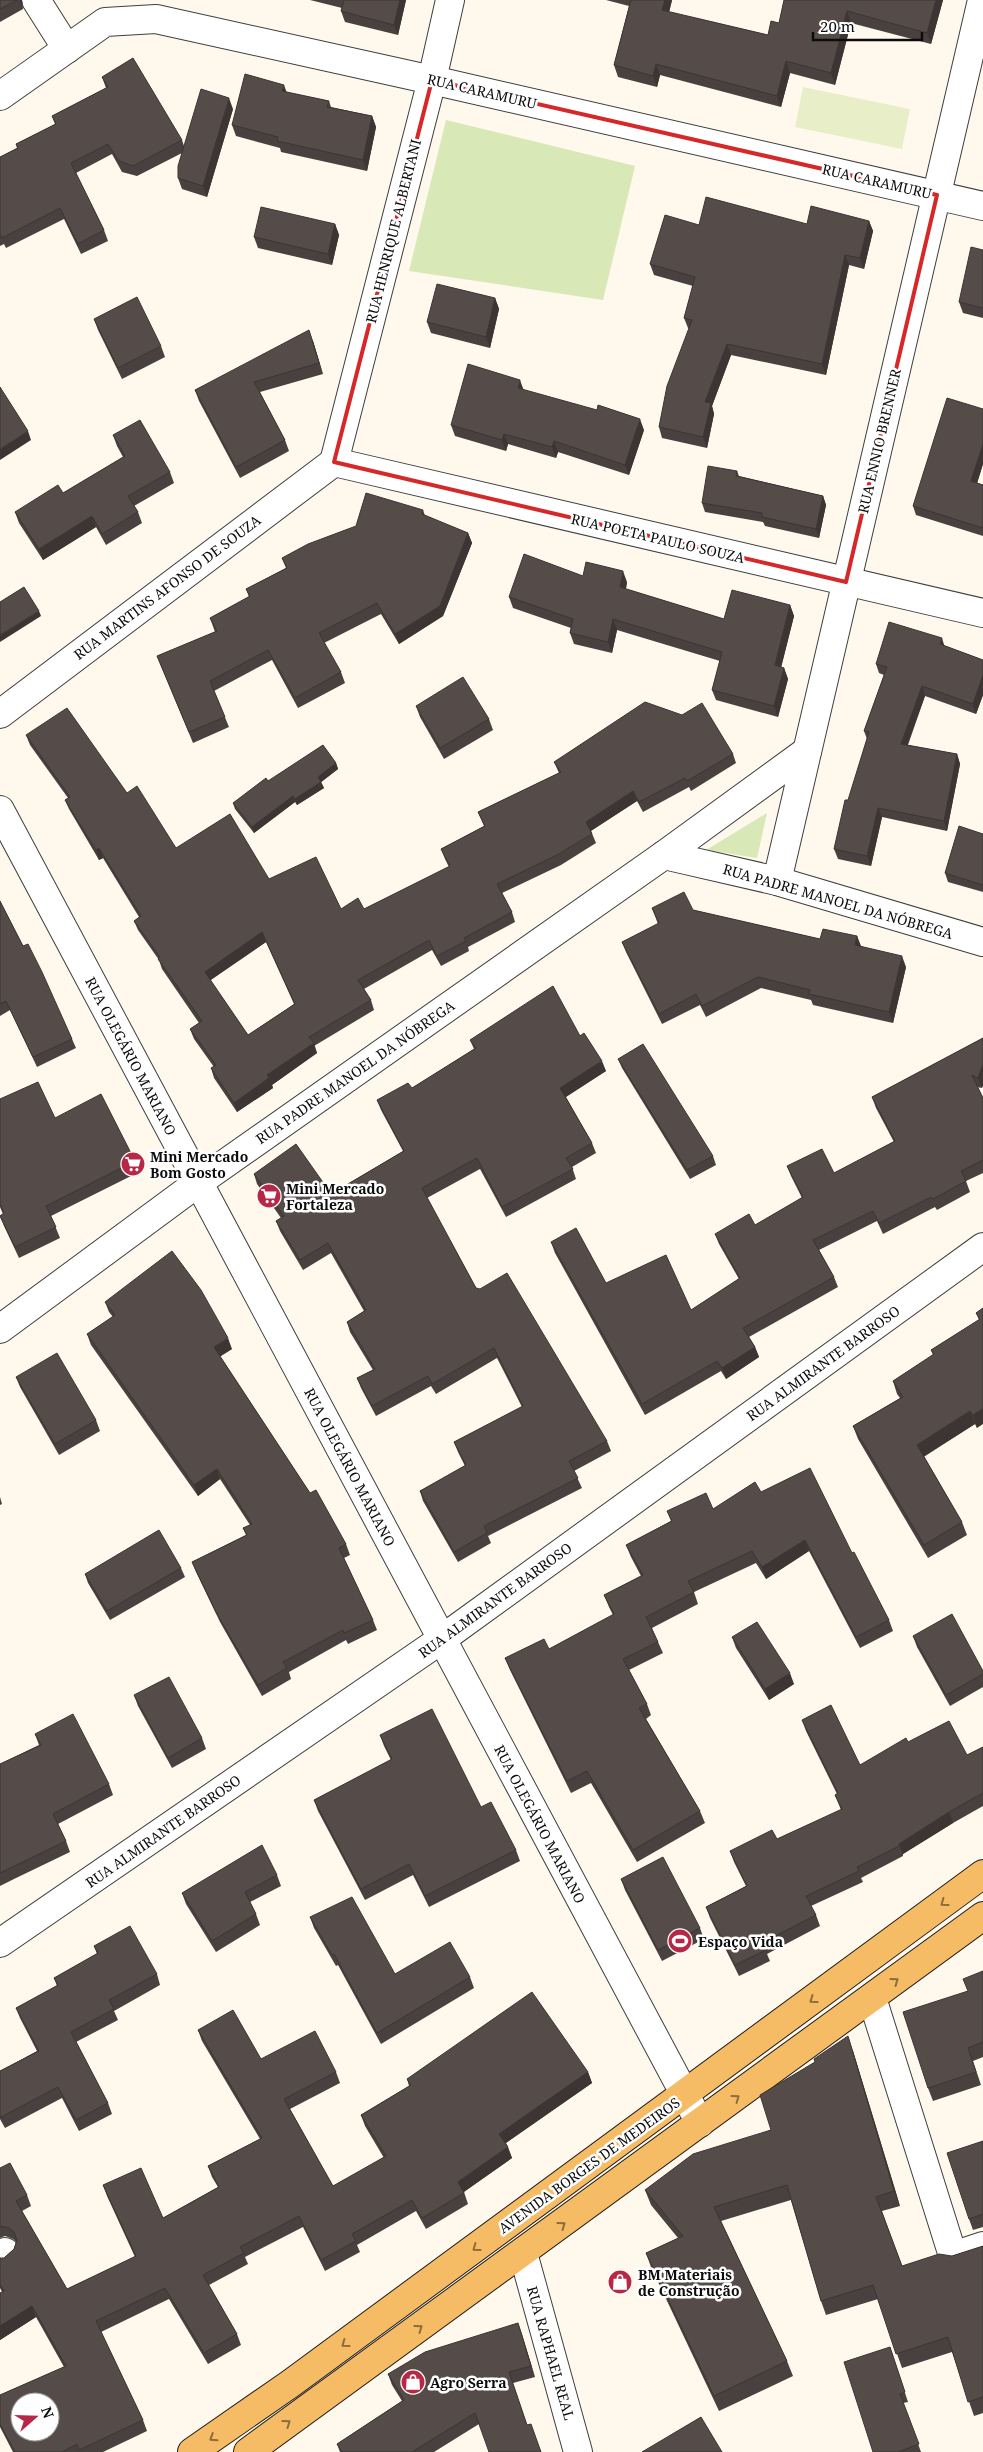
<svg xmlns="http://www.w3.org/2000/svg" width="983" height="2452" viewBox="0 0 983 2452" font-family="'Noto Serif',serif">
<rect width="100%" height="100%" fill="#fff8ec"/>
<!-- green -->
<g fill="#d8e8b7">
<polygon points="446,120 635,166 603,300 409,271"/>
<polygon points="767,813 757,858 706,850"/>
</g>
<!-- pitch -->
<polygon fill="#e8efc8" points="803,87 910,109 902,149 795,127"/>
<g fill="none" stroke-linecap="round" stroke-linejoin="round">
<defs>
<g id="minor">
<polyline points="36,0 67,49"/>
<polyline points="0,96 105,22 156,19 432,80 983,206"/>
<polyline points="334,462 983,613"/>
<polyline points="334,462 432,80 450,0"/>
<polyline points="0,714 334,462"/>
<polyline points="0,810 700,2123"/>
<polyline points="664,855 777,881 983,942"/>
<polyline points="777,881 982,0"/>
<polyline points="0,1329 199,1182 664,855 807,751"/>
<polyline points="0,1943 442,1639 983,1247"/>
<polyline points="872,1998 953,2256 983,2246"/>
<polyline points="523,2253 578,2452"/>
<polyline points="0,2255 5,2252"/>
</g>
<g id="major">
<polyline points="192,2452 290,2384 983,1874"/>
<polyline points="248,2452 983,1916"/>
</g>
</defs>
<!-- minor casing -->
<use href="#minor" stroke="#3f3f3f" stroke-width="30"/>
<!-- major casing -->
<use href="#major" stroke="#1d1d1d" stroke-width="30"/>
<!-- minor -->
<use href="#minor" stroke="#fff" stroke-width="28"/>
<!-- major -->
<use href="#major" stroke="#f6bb65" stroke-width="28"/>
</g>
<!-- wall -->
<g fill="#49413f" fill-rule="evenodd">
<polygon points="0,0 22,0 23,9 0,22"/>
<polygon points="310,0 406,0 398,35 345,22 341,11 342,8"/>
<polygon points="606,0 672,0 669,12 768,35 779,23 784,0 943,0 931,44 851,23 835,85 790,73 781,107 660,75 657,87 618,77 614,65 629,6"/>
<polygon points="102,77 182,140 184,146 233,109 207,197 182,189 178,178 182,153 137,176 122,172 112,154 76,173 104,230 108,241 81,254 64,219 6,248 4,244 0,246 0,157 17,148 16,144 55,124 52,116 106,88"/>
<polygon points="286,92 329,101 331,107 372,116 376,127 367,171 281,152 280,148 236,136 232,125"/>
<polygon points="869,221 873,231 864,269 849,265 826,375 731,355 712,406 714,414 707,448 662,438 659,427 689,329 688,328 684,318 693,286 654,275 650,264 699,225 807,224"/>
<polygon points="335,224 339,235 332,265 258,248 254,237"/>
<polygon points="983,250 983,318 963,313 959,302"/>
<polygon points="495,298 499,309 490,348 431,333 427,322"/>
<polygon points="94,319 161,346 165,357 122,379 98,330"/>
<polygon points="313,341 323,374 260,392 285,440 289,451 240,478 199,401 195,390"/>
<polygon points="524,390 644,430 629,475 558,452 556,458 508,444 506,451 455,436 451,425"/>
<polygon points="983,409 983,464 977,483 983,485 983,536 916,515 913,506"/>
<polygon points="113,435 170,472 174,483 134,506 138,512 142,523 106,545 96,527 43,560 19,523 15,512 63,493 123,457 117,446"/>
<polygon points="737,471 739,476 823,496 826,505 819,538 765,526 763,522 705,512 702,503"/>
<polygon points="423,510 425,516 468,533 472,543 443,616 399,644 381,614 324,643 341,672 345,683 298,708 272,660 214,691 229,727 193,743 157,656 215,632 210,618 249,597 246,589 286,568 282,558"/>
<polygon points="583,576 627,582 626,589 724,619 790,605 794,616 781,667 784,668 788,679 778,717 716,700 712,690 720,661 617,630 612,653 574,644 570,633 571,628 513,608 509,597"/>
<polygon points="945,646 983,660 983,695 976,714 925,696 908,745 957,754 960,764 947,831 882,817 871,866 838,859 834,849 867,739 864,731 884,675 879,673 876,664"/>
<polygon points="416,706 489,719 493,730 444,759 420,717"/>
<path d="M 26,735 L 127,793 L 176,848 L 269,879 L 341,909 L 364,909 L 449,867 L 445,859 L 441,849 L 484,826 L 478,812 L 559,773 L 554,762 L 733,754 L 736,763 L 691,791 L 689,787 L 643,812 L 637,801 L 591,831 L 596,843 L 561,865 L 502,893 L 512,912 L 515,922 L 468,947 L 469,951 L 441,966 L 432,950 L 364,989 L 371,1000 L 374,1010 L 314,1046 L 317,1053 L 272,1085 L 273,1088 L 237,1112 L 214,1078 L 211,1068 L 214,1067 L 194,1039 L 190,1029 L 199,1023 L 162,969 L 159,960 L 138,930 L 134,921 L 139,917 L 103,858 L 99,860 L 69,809 L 65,800 L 68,798 L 30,745 ZM 266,942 L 294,1004 L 248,1035 L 210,980 Z"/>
<polygon points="336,763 338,769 321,782 324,788 297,805 295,802 254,833 235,809 233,803 268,781"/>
<polygon points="983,834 983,892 948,882 945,873"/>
<polygon points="0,901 23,946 72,1039 76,1048 37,1067 10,1010 0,1016"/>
<polygon points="652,908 693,910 820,939 857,936 861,946 906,967 893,1023 813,1005 811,1000 761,988 706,1017 700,1005 662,1024 626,952 622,942 658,924"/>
<polygon points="580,1036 606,1071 566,1097 592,1143 596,1153 572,1167 576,1179 506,1217 480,1169 427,1198 476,1288 607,1441 611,1451 574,1471 582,1488 488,1536 491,1543 458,1562 423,1501 420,1491 465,1466 458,1452 454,1442 522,1407 497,1358 436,1394 431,1386 376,1416 361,1388 357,1378 373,1370 350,1332 347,1322 364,1311 331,1253 303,1270 280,1231 276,1221 281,1218 257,1184 254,1174 336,1191 403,1151 381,1110 377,1100 412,1088 474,1049 470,1040"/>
<polygon points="983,1038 982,1088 977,1087 983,1098 983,1173 966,1181 970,1192 937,1210 935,1207 883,1234 877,1221 819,1250 834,1277 838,1287 749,1337 755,1347 759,1357 726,1379 721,1371 645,1415 555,1253 551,1242 606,1283 691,1310 739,1279 719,1244 715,1234 755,1225 802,1198 791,1176 787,1166 834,1173 894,1142 876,1108 872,1097"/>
<polygon points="618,1059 713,1156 716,1165 690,1179 622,1068"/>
<polygon points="0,1099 55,1118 135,1161 139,1172 51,1216 60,1238 19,1258 4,1226 0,1216 3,1214 0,1207"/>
<polygon points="105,1302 232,1349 220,1356 310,1493 346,1544 350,1555 344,1558 373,1620 377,1630 348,1644 346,1640 289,1672 291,1679 262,1696 220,1622 196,1572 192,1562 246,1535 243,1528 250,1525 220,1479 198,1496 91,1345 87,1334 113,1317 109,1312"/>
<polygon points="983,1308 977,1428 975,1424 924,1456 962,1522 967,1535 928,1558 858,1439 853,1426 900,1398 897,1394 893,1381 933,1355 931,1350 979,1320 976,1313"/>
<polygon points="16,1377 96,1420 100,1431 59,1455 20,1387"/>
<polygon points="761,1492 852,1553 889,1620 893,1631 860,1648 809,1551 766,1579 756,1563 694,1592 698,1604 652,1628 658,1642 663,1653 629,1670 647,1704 651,1715 646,1719 700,1811 705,1823 637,1862 591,1783 571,1793 510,1670 505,1658 549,1649 613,1615 609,1607 604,1595 641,1576 631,1557 626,1545 671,1521 667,1511 713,1509"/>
<polygon points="0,1497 2,1504 0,1505"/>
<polygon points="181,1568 185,1577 110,1620 88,1583 85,1574"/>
<polygon points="913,1636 983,1671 983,1687 950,1706 917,1647"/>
<polygon points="732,1637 794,1684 769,1700 736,1648"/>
<polygon points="134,1695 202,1738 206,1749 172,1768 138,1706"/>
<polygon points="802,1720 860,1765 908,1742 967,1755 983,1747 983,1806 953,1823 903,1854 903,1856 861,1878 863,1882 811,1906 816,1915 820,1926 767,1954 770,1961 739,1976 710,1918 706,1907 746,1886 734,1862 730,1851 777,1839 841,1810 835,1795 837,1794 806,1731"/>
<polygon points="35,1734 109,1784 113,1795 58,1824 66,1841 70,1852 14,1879 0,1886 0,1764 39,1745"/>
<polygon points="380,1735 481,1807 516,1850 520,1861 429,1907 413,1875 365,1900 318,1811 314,1800 391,1760 384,1746"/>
<polygon points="277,1875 281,1886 250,1902 256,1914 260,1925 216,1952 186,1904 182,1893"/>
<polygon points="621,1879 700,1928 704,1939 662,1961 625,1890"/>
<polygon points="310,1917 395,1974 470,1977 474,1988 381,2044 338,1965 336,1966 314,1928"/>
<polygon points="94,1946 157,1974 160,1985 114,2011 118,2020 76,2042 108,2103 112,2114 79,2131 62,2098 5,2128 0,2119 0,2071 37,2051 20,2018 16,2008 57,1986 54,1978 97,1954"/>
<polygon points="983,1971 983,2057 973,2061 981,2085 933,2101 928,2088 968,1991"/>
<polygon points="198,2030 261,2059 336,2072 340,2083 290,2109 333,2186 384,2158 365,2126 361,2115 409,2086 407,2079 588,2072 592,2083 506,2143 512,2158 464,2192 468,2204 426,2229 416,2211 357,2245 360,2252 325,2271 303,2227 245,2257 248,2264 209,2285 237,2334 241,2345 208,2364 169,2299 101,2332 143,2420 147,2431 103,2452 13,2452 0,2427 0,2395 64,2367 36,2317 0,2340 0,2293 2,2292 0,2288 0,2258 4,2258 14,2249 16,2242 13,2239 5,2236 0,2238 0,2168 27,2195 31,2206 22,2211 67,2289 135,2257 107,2196 103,2185 163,2218 218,2187 212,2177 208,2166 260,2139 202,2041"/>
<polygon points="853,2051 900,2206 882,2211 902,2266 952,2256 983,2246 983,2413 974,2416 952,2352 902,2368 878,2299 826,2315 821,2301 791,2200 721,2221 787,2361 793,2376 719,2411 651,2267 646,2253 678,2238 651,2205 645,2190 771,2130"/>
<polygon points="983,2141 983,2227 973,2230 969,2219"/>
<polygon points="518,2323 535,2377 513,2383 527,2425 541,2452 479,2424 434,2452 340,2452 337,2444 402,2401 392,2385 388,2374"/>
<polygon points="890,2347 908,2402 903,2403 921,2452 873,2452"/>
</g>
<!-- shaded-wall -->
<g fill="#3c3533">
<polygon points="20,0 22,0 23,9"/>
<polygon points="400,0 406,0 398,35 394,25"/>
<polygon points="665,0 672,0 667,21 662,10"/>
<polygon points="936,0 943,0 931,44 927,33"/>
<polygon points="847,11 851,23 835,85 831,73"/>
<polygon points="786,61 790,73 781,107 777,96"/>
<polygon points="656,64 660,75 657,87 653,76"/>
<polygon points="284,85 288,96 282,91"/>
<polygon points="229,98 233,109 207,197 203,186"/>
<polygon points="372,116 376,127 367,171 363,160"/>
<polygon points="869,221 873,231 864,269 860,258"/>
<polygon points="335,224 339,235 332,265 328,254"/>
<polygon points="845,255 849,265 826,375 822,364"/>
<polygon points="495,298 499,309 490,348 486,337"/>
<polygon points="309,330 313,341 323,374 319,363"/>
<polygon points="727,344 731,355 712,406 714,414 707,448 703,437 705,402"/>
<polygon points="520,380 524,391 518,388"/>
<polygon points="640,419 644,430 629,475 625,465"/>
<polygon points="28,431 31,440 0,460 0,449"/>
<polygon points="504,434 508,444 506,451 502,440"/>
<polygon points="554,441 558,452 556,458 552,447"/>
<polygon points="983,444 983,464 975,490 971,481"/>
<polygon points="823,496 826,505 819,538 816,529"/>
<polygon points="92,516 96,527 43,560 39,549"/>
<polygon points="468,533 472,543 443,616 399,644 395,634"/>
<polygon points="623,571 627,582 624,598 620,587"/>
<polygon points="790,605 794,616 779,676 775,665"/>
<polygon points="39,611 41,616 0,642 0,635"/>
<polygon points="613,619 617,630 612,653 608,642"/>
<polygon points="942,638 945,648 940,644"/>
<polygon points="784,668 788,679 778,717 774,706"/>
<polygon points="983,675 983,695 976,714 973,704"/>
<polygon points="922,686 925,696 904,753 901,744"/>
<polygon points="957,754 960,764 947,831 944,821"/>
<polygon points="336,763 338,769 320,783 318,777"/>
<polygon points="321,782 324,788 297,805 295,799"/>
<polygon points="633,791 637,801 589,832 586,822"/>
<polygon points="293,796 295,802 254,833 252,827"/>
<polygon points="878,808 882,817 871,866 867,856"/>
<polygon points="99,848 103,858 99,860 96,850"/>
<polygon points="262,932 266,942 208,982 205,972"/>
<polygon points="857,936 861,947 855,945"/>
<polygon points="902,956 906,967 893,1023 889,1012"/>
<polygon points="314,1043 317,1053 272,1085 273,1088 237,1112 234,1103 267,1075"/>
<polygon points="602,1061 606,1071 564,1098 560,1088"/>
<polygon points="983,1064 983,1086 982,1088 978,1078"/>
<polygon points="228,1338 232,1349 218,1358 214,1347"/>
<polygon points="755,1347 759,1357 726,1379 722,1368"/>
<polygon points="983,1408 983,1424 977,1428 973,1415"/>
<polygon points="970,1411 975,1424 922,1458 917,1445"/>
<polygon points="217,1469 220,1479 198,1496 194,1485"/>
<polygon points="805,1540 809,1551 766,1579 762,1567"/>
<polygon points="790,1673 794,1684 769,1700 765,1689"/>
<polygon points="949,1812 953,1823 903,1854 899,1844"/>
<polygon points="848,2036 853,2051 900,2206 894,2191"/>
<polygon points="588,2072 592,2083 503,2145 499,2134"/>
<polygon points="508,2147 512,2158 462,2193 458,2182"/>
<polygon points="32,2306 36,2317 0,2340 0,2326"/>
<polygon points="518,2323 522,2334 535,2377 531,2366"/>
</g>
<!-- building -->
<g fill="#554c49" stroke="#3c3533" fill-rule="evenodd">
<polygon points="0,0 17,0 0,9"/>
<polygon points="344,0 400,0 394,25 341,11"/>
<polygon points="631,0 665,0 662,10 768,35 771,21 779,23 784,0 936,0 927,33 847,11 831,73 786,61 777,96 656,64 653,76 614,65"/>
<polygon points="133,58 182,140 133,166 119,161 108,144 71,163 104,230 78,244 60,208 2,238 0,234 0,157 18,148 16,144 56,124 52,116 108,87 102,77"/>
<polygon points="245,74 284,85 282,91 329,101 327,107 372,116 363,160 277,141 278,137 232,125"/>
<polygon points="201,89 229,98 203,186 178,178 178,166"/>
<polygon points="706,197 807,224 811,206 869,221 860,258 845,255 822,364 727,344 705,402 711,403 703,437 659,427 667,386 692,320 684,318 695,277 650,264 665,215 699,225"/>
<polygon points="261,207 335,224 328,254 254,237"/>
<polygon points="971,247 983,250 983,308 959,302"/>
<polygon points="437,284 495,298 486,337 427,322"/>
<polygon points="137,297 161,346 118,368 94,319"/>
<polygon points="309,330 319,363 254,382 285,440 236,467 195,390"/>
<polygon points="468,364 520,380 518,388 597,410 598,405 640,419 625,465 554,441 552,447 504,434 502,440 451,425"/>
<polygon points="0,387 28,431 0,449"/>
<polygon points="947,398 983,409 983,444 971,481 983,485 983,528 913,506"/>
<polygon points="140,420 170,472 128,496 138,512 102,534 92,516 39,549 15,512 58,485 63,493 125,456 113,435"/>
<polygon points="708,466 737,471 736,476 823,496 816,529 762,517 762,513 702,503"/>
<polygon points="366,493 423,510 422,514 468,533 440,606 395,634 377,603 319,633 341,672 295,698 268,650 210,681 225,717 189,732 157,656 217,631 210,618 250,596 246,589 287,568 282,558 308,544 356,526"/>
<polygon points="524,554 583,576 586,562 623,571 620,587 724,619 732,590 790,605 775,665 784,668 774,706 712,690 722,652 613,619 608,642 570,633 573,619 509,597"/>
<polygon points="24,587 39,611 0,635 0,602"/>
<polygon points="889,622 942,638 940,644 983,660 983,675 973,704 922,686 901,744 957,754 944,821 878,808 867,856 834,849 845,800 848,800 869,732 864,731 887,667 876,664"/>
<polygon points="463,677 489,719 440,748 416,706"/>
<path d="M 645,702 L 682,715 L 702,703 L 733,754 L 687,781 L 685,778 L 639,802 L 633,791 L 586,822 L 592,834 L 557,855 L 497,884 L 512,912 L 464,938 L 466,941 L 437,956 L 429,940 L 358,980 L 371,1000 L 309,1037 L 314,1043 L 267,1075 L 269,1078 L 234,1103 L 211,1068 L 216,1065 L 190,1029 L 202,1021 L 158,959 L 160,957 L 134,921 L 141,916 L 99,848 L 96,850 L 79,823 L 65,800 L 70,797 L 26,735 L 67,708 L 127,793 L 137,786 L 176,848 L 230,814 L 269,879 L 316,857 L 341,909 L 358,898 L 364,909 L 450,866 L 441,849 L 485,826 L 478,812 L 561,772 L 554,762 ZM 262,932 L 295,1004 L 248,1035 L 205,972 Z"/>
<polygon points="323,745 336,763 318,777 321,782 295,799 293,796 252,827 233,803 266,778 268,781"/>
<polygon points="959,826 983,834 983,885 945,873"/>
<polygon points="684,892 693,910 820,939 823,929 857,936 855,945 902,956 889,1012 809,994 810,990 758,977 702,1006 696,994 659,1014 622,942 659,923 652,908"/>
<polygon points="0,901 23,946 28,944 42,972 72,1039 33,1057 6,1001 0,1004"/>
<polygon points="553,986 580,1036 584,1033 602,1061 560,1088 592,1143 566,1158 573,1169 502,1207 477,1158 422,1188 476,1288 480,1289 507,1273 607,1441 569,1461 578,1478 484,1526 487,1533 454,1552 420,1491 466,1465 454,1442 523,1406 494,1348 432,1384 428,1376 372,1406 357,1378 375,1369 347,1322 366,1310 328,1243 300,1260 276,1221 284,1216 254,1174 296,1144 327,1188 332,1185 336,1191 404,1151 377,1100 408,1083 412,1088 476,1048 470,1040"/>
<polygon points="983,1038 983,1064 978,1078 972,1075 983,1098 983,1160 961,1171 966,1181 933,1199 931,1197 879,1223 873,1211 813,1240 834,1277 743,1328 755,1347 722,1368 717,1361 642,1404 551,1242 576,1228 606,1283 666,1255 691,1310 740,1278 715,1234 749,1214 755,1225 803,1197 787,1166 822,1149 834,1173 895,1141 872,1097"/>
<polygon points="643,1044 713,1156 687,1170 618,1059"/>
<polygon points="38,1082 55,1118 101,1094 135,1161 46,1206 56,1227 15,1247 0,1216 4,1213 0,1204 0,1099"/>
<polygon points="172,1251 201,1290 228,1338 214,1347 310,1493 316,1490 346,1544 339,1548 373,1620 344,1633 343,1630 283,1662 287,1668 258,1685 216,1612 192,1562 247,1535 243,1528 252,1524 217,1469 194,1485 87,1334 115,1315 105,1302"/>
<polygon points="983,1308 983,1408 973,1415 970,1411 917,1445 962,1522 924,1545 853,1426 903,1397 893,1381 934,1354 931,1350 980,1319 976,1313"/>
<polygon points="57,1353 96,1420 55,1444 16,1377"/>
<polygon points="810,1468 852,1553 854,1552 889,1620 856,1637 805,1540 762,1567 752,1551 688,1581 694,1592 646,1617 658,1642 623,1659 647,1704 639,1708 700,1811 633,1850 587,1771 567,1781 505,1658 544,1639 549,1649 614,1614 604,1595 643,1575 626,1545 672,1521 667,1511 706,1493 713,1509 755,1482 761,1492"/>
<polygon points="159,1530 181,1568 107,1611 85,1574"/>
<polygon points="952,1614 983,1671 983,1674 946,1695 913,1636"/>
<polygon points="757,1622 790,1673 765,1689 732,1637"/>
<polygon points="169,1677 202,1738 168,1758 134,1695"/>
<polygon points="831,1705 860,1765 906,1738 908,1742 949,1721 967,1755 983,1747 983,1793 949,1812 899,1844 899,1846 857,1867 859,1871 806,1896 816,1915 762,1943 766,1950 735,1965 706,1907 747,1886 730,1851 772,1830 777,1839 842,1809 835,1795 838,1793 802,1720"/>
<polygon points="432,1709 481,1807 491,1802 516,1850 425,1896 409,1864 361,1889 314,1800 392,1759 380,1735"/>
<polygon points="73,1714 109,1784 53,1814 66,1841 0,1873 0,1764 41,1745 35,1734"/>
<polygon points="262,1845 277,1875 245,1892 256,1914 212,1941 182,1893"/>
<polygon points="663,1857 700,1928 658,1950 621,1879"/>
<polygon points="352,1897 395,1974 450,1942 470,1977 377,2033 334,1954 332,1955 310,1917"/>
<polygon points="130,1926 157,1974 109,2000 114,2009 71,2032 108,2103 76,2120 58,2087 1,2117 0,2116 0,2071 39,2051 16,2008 58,1985 54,1978 98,1953 94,1946"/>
<polygon points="983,1971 983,2042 968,2048 976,2072 928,2088 903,2012 968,1991 963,1979"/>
<path d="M 532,1992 L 588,2072 L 499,2134 L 508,2147 L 458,2182 L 464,2193 L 422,2218 L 412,2200 L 352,2234 L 356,2241 L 321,2260 L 299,2216 L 240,2247 L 244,2253 L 203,2275 L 237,2334 L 204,2353 L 165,2288 L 96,2321 L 143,2420 L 79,2450 L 77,2444 L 62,2452 L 15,2452 L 0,2424 L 0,2395 L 66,2366 L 32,2306 L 0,2326 L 0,2293 L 4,2291 L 0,2284 L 0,2258 L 4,2258 L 14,2249 L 17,2240 L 14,2232 L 9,2228 L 0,2226 L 0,2168 L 10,2163 L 27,2195 L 16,2201 L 67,2289 L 136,2256 L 103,2185 L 141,2168 L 163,2218 L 219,2187 L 208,2166 L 262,2138 L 198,2030 L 233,2010 L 261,2059 L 315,2031 L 336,2072 L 284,2099 L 333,2186 L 386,2156 L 361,2115 L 411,2085 L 407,2079 ZM 20,2402 L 50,2402 L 50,2432 L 20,2432 Z"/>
<polygon points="848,2036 894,2191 876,2197 902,2266 939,2254 952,2256 983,2246 983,2397 968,2402 948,2337 896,2354 873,2285 821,2301 787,2185 714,2207 787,2361 714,2396 646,2253 683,2236 645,2190 693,2154 771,2130 760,2095 815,2062 814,2059"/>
<polygon points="983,2141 983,2214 969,2219 947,2153"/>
<polygon points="518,2323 531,2366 509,2372 527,2425 531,2424 541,2452 489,2452 475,2413 412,2452 342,2452 337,2444 404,2400 388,2374 425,2352"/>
<polygon points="890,2347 905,2392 900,2394 919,2444 898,2452 873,2452 844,2362"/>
<polygon points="701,2417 722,2452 642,2452"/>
</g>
<!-- one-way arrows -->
<defs><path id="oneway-chevron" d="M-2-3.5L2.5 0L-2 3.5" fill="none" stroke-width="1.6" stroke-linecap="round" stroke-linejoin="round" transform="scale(1.25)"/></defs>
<g stroke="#8d6c3d">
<use href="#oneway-chevron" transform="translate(944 1903) rotate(144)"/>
<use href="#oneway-chevron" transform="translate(895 1981) rotate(-36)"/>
<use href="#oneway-chevron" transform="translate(813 2000) rotate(144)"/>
<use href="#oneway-chevron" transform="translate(736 2098) rotate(-36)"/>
<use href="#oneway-chevron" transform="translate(562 2225) rotate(-36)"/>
<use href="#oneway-chevron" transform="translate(476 2248) rotate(144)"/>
<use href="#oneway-chevron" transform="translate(419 2328) rotate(-36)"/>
<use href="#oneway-chevron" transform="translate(345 2344) rotate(144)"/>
<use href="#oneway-chevron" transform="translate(287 2423) rotate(-36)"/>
<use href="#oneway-chevron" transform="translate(213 2438) rotate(147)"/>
</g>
<!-- marked area -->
<path fill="none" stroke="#d62828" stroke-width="4" stroke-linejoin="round" d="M 432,80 L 937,195 L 846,582 L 334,462 Z"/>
<!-- icons -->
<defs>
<symbol id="supermarket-disc" viewBox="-11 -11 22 22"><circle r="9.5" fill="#b92746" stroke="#fff"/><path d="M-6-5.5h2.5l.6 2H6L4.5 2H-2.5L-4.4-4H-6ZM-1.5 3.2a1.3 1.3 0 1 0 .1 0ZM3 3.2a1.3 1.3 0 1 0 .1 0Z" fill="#fff"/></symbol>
<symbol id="stadium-disc" viewBox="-11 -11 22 22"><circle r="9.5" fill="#b92746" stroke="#fff"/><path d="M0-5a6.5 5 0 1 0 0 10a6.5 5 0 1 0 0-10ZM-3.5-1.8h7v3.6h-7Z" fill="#fff"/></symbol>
<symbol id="shop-disc" viewBox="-11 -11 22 22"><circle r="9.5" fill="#b92746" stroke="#fff"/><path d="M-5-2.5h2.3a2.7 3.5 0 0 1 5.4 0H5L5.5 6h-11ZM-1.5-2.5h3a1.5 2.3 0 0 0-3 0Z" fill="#fff"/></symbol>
</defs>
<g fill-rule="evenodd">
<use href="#supermarket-disc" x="119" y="1150" width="28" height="28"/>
<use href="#supermarket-disc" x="255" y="1182" width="28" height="28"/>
<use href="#stadium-disc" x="666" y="1927" width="28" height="28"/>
<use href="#shop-disc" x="606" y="2268" width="28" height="28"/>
<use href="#shop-disc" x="399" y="2368" width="28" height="28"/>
</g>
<g text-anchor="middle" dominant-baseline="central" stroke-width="5" stroke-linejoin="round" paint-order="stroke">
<!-- street labels -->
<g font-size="14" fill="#0c0c0c" stroke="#fff">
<text transform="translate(482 91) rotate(13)">RUA CARAMURU</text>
<text transform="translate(877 181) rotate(13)">RUA CARAMURU</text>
<text transform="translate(393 231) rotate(-76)">RUA HENRIQUE ALBERTANI</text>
<text transform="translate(879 441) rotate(-77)">RUA ENNIO BRENNER</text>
<text transform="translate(658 538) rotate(13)">RUA POETA PAULO SOUZA</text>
<text transform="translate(167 587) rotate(-37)">RUA MARTINS AFONSO DE SOUZA</text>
<text transform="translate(838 901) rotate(16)">RUA PADRE MANOEL DA NÓBREGA</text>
<text transform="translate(131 1056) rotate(62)">RUA OLEGÁRIO MARIANO</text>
<text transform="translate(355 1072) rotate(-35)">RUA PADRE MANOEL DA NÓBREGA</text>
<text transform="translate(823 1363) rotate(-36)">RUA ALMIRANTE BARROSO</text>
<text transform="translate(350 1467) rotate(62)">RUA OLEGÁRIO MARIANO</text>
<text transform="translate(495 1600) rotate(-36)">RUA ALMIRANTE BARROSO</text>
<text transform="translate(540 1824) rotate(62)">RUA OLEGÁRIO MARIANO</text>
<text transform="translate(163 1831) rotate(-35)">RUA ALMIRANTE BARROSO</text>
<text transform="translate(589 2165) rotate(-36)">AVENIDA BORGES DE MEDEIROS</text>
<text transform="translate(551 2353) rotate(74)">RUA RAPHAEL REAL</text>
</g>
<!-- poi labels -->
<g font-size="14" font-weight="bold" fill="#0c0c0c" stroke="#fff" text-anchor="start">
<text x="150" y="1156">Mini Mercado<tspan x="150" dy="16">Bom Gosto</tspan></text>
<text x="286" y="1188">Mini Mercado<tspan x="286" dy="16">Fortaleza</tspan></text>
<text x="698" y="1941">Espaço Vida</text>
<text x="638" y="2274">BM Materiais<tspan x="638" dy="16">de Construção</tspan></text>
<text x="430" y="2382">Agro Serra</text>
</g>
</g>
<!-- north arrow -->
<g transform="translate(35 2417) rotate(70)"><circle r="24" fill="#ffffff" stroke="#9e9e9e"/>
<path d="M0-4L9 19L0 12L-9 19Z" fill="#b92746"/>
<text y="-8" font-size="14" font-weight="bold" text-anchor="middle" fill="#0c0c0c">N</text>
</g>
<!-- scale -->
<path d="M813 32v8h109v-8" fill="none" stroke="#0c0c0c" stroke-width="2.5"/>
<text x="820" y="32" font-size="15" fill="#0c0c0c" stroke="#ffffff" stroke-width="4" paint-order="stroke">20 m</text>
</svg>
